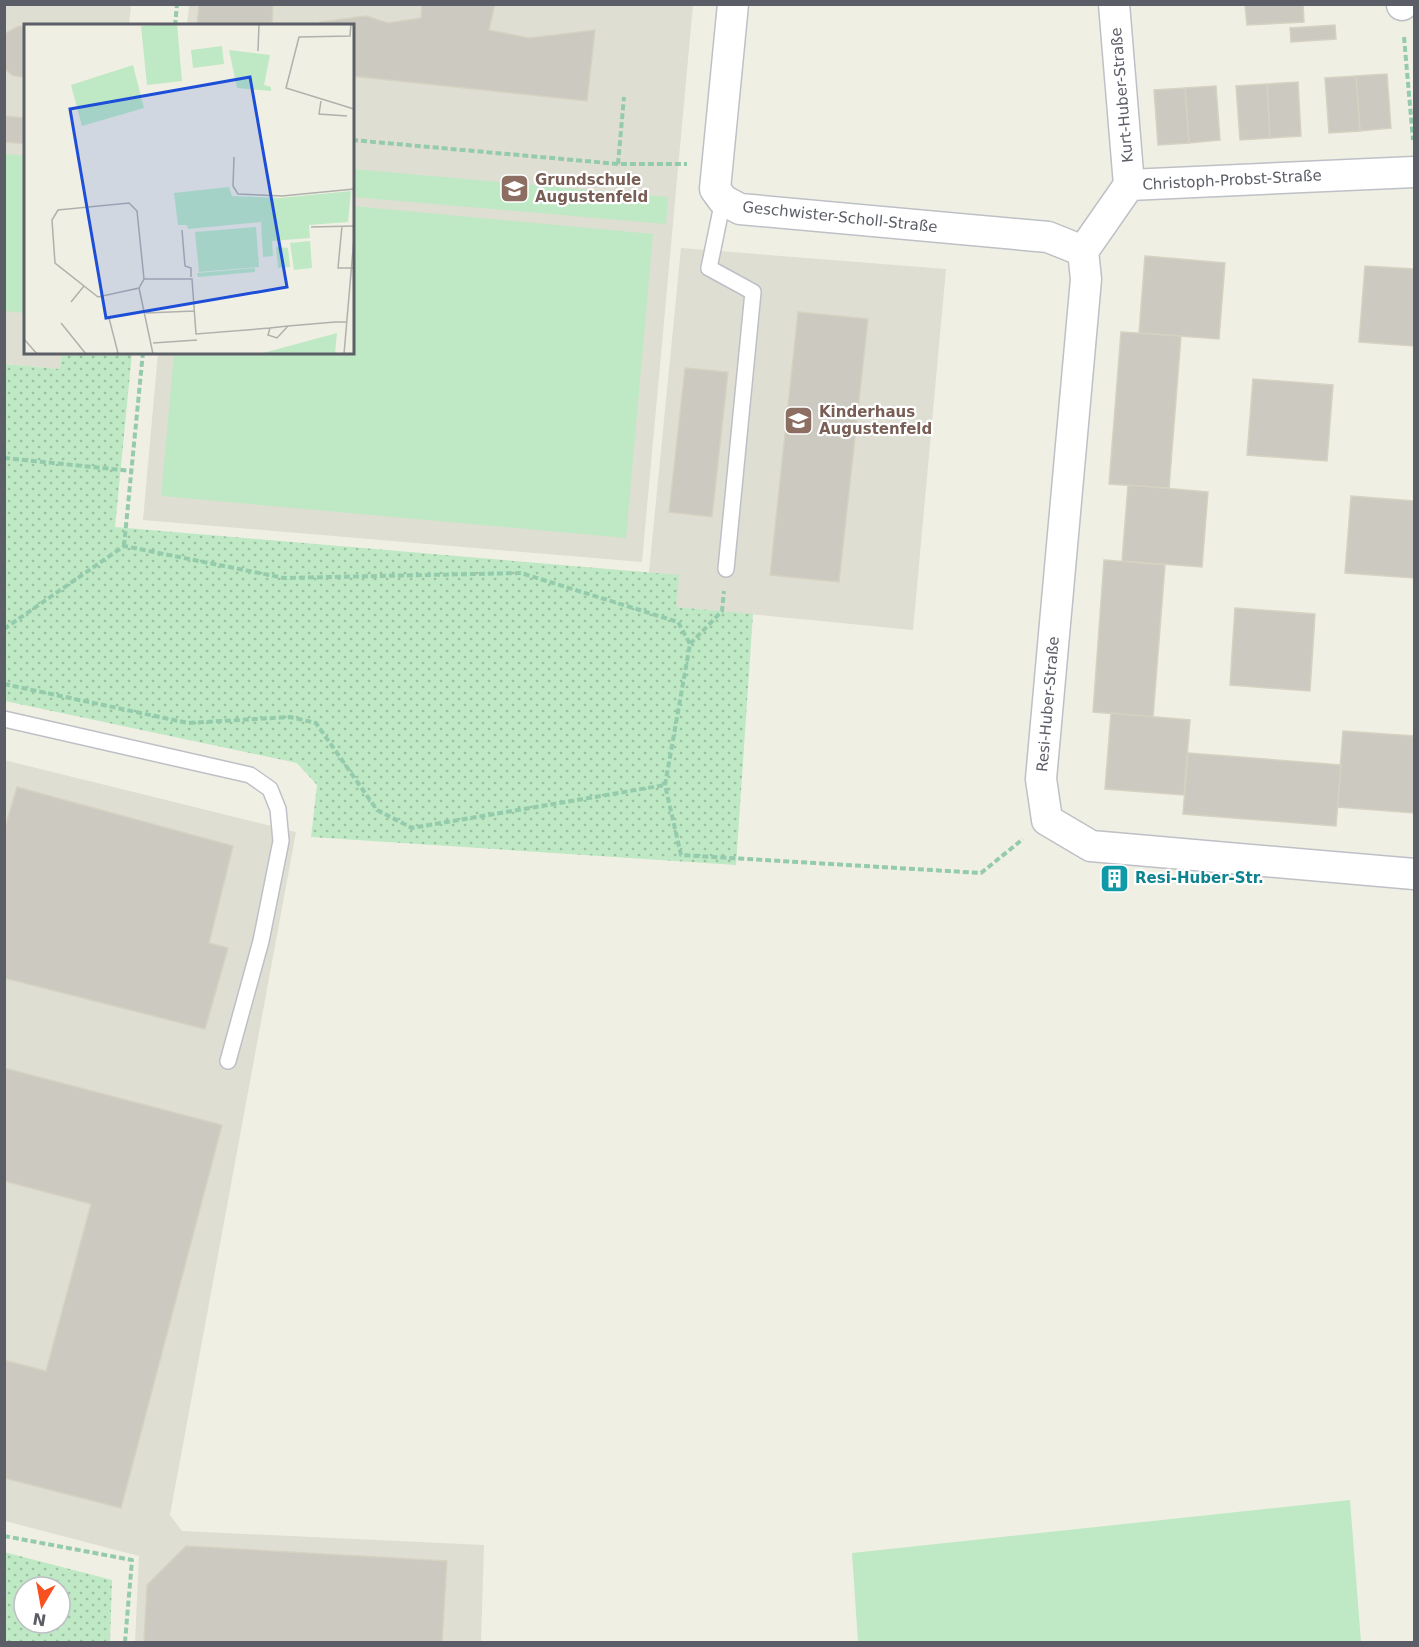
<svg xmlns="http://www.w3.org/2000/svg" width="1419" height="1647" viewBox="0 0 1419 1647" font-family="'DejaVu Sans',sans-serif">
<defs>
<pattern id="park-dots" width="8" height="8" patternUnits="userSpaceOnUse" patternTransform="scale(1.5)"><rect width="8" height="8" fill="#bee9c4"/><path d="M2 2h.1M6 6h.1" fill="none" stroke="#9dc0a3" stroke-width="1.8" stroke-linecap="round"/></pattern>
</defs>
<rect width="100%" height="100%" fill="#f0efe3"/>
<!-- education -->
<g fill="#dfded2">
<polygon points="4,5 131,5 129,25 26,26 26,352 61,353 60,369 5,364"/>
<polygon points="189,5 693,5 642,562 143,520 158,353 352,352 352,26 187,25"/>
<polygon points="681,248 946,269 913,630 676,607 649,572"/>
<polygon points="4,760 296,832 170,1515 182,1531 484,1545 481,1642 135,1642 139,1556 5,1521"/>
</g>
<!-- green -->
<g fill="#bee9c4">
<polygon points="5,154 25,156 25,313 5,311"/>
<polygon points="353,169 668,197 666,224 353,197"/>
<polygon points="353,206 653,234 626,538 161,496 174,353 352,352"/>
<polygon points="1350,1500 1361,1642 858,1642 852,1553"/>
</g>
<!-- park -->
<g fill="url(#park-dots)" fill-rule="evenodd">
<polygon points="61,353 132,353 115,527 679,575 676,607 753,614 736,865 311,837 317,785 297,763 5,701 5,364 60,369"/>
<path d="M 4,1552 L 112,1580 L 110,1642 L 5,1642 ZM 24,1587 L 60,1587 L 60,1623 L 24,1623 Z"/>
</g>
<!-- building -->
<g fill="#cbc9c0" stroke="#d5d2c1" stroke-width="1.5">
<polygon points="199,4 273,4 272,26 197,26"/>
<polygon points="422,4 495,4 489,30 529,38 595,30 587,101 352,76 352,26 320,26 320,22 366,16 388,23 421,18"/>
<polygon points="1245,4 1303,4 1304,22 1247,25"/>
<polygon points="1335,25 1336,39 1291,42 1290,28"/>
<polygon points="19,26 26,27 26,76 20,77 12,75 4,68 4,34"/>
<polygon points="1387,74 1391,128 1360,131 1356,76"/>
<polygon points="1356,76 1360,131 1329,133 1325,78"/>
<polygon points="1298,82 1301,136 1270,138 1267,84"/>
<polygon points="1267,84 1270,138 1240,140 1236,86"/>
<polygon points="1216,86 1220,140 1189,143 1185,88"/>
<polygon points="1185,88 1189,143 1158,145 1154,90"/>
<polygon points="4,116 26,118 26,144 4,142"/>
<polygon points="1145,256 1225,263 1219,339 1139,333"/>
<polygon points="1365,266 1414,269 1414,346 1359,342"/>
<polygon points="798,312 868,319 839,582 770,575"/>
<polygon points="1121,332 1181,336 1169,488 1109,484"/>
<polygon points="685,368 728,372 712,517 669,512"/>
<polygon points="1253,379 1333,385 1327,461 1247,455"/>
<polygon points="1128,485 1208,492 1202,567 1122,561"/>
<polygon points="1351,496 1414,501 1414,578 1345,573"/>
<polygon points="1104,560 1165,565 1153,717 1093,712"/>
<polygon points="1235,608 1315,614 1310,691 1230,685"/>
<polygon points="1111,713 1190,720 1184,795 1105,789"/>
<polygon points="1343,731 1414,736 1414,813 1337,807"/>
<polygon points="1188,753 1341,765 1336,826 1183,814"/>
<polygon points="17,787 233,846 209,943 228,948 205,1029 4,978 4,831"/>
<polygon points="1102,869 1127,870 1125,886 1102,885"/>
<polygon points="4,1068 222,1125 121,1508 4,1478 4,1360 46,1371 91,1204 4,1181"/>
<polygon points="186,1546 447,1561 442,1642 144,1642 147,1585"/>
</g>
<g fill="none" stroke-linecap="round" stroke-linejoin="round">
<defs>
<g id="service">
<polyline points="723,200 709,268 753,292 726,569"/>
<polyline points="4,719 250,775 270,789 278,809 281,841 261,941 228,1061"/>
</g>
<g id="minor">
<polyline points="733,4 715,189 723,200 740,209 1048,237 1083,251"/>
<polyline points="1114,4 1129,185"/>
<polyline points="1402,4 1402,5"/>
<polyline points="1083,251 1086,279 1041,779 1047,820 1091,846 1414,874"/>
<polyline points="1083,251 1129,185 1414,172"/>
</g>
</defs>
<!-- service casing -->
<use href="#service" stroke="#bdc0c6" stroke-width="18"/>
<!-- minor casing -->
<use href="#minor" stroke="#bdc0c6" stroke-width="33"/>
<!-- path -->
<g stroke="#95cbad" stroke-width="4" stroke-dasharray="6 3" stroke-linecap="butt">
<polyline points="175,26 177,4"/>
<polyline points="1404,37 1413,140"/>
<polyline points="352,140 618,164 687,164"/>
<polyline points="618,164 624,97"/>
<polyline points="4,458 132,471"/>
<polyline points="124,546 143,352"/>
<polyline points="4,629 124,546 284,578 521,573 678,622 690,644 665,785 681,855 981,873 1023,839"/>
<polyline points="690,644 722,611 724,591"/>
<polyline points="4,684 188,723 290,717 316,723 377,810 412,828 665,785"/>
<polyline points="4,1536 132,1560 125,1642"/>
</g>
<!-- service -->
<use href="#service" stroke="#fff" stroke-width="15"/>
<!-- minor -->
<use href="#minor" stroke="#fff" stroke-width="30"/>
</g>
<!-- icons -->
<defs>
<symbol id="school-square" viewBox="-11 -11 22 22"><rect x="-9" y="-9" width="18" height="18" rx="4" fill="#8d6e63" stroke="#fff"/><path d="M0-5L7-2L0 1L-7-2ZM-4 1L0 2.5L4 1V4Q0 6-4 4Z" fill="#fff"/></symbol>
<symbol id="building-square" viewBox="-11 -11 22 22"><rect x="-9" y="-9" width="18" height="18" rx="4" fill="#0f9aa8" stroke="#fff"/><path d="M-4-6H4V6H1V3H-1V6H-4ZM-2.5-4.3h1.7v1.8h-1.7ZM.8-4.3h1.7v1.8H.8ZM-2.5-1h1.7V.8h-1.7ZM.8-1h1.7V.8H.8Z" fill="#fff"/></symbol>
</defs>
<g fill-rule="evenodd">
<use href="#school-square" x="498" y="172" width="33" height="33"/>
<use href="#school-square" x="782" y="404" width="33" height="33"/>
<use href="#building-square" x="1098" y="862" width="33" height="33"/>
</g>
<g text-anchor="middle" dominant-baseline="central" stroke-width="4.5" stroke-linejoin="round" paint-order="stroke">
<!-- street labels -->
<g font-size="15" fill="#5b5e66" stroke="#fff">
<text transform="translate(1122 95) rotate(-95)">Kurt-Huber-Straße</text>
<text transform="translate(1232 180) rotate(-3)">Christoph-Probst-Straße</text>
<text transform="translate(840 217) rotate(6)">Geschwister-Scholl-Straße</text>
<text transform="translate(1048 704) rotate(-85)">Resi-Huber-Straße</text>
</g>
<!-- education labels -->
<g font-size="15" font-weight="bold" fill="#785e54" stroke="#fff" text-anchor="start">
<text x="535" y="180">Grundschule<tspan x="535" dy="17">Augustenfeld</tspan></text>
<text x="819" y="412">Kinderhaus<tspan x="819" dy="17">Augustenfeld</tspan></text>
</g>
<!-- culture labels -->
<g font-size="15" font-weight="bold" fill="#0d838f" stroke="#fff" text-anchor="start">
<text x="1135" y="878">Resi-Huber-Str.</text>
</g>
</g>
<!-- overview -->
<g transform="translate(24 24)">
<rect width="330" height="330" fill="#f0efe3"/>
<path d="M 153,0 L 158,57 L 123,61 L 117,2 ZM 198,22 L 200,40 L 169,44 L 167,26 ZM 109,41 L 120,84 L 58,102 L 47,61 ZM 232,203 L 235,243 L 175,248 L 171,208 ZM 286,217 L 288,244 L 270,246 L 266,219 ZM 252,223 L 264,224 L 266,243 L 254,244 ZM 231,244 L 231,248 L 174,253 L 173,249 ZM 313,309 L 311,330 L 235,330 L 243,328 Z" fill="#bee9c4"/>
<path d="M 205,26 L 246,31 L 240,61 L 247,63 L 247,67 L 213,64 ZM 205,163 L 208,172 L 256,174 L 327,167 L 324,198 L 285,201 L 286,214 L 248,217 L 249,232 L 239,233 L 237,198 L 164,205 L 163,201 L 154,201 L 150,169 Z" fill="#bee9c4"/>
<path fill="none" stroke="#b0b1ad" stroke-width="1.5" d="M 327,0 L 326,12 L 275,13 L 262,64 L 330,85M 234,27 L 235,0M 297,77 L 295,90 L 323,92M 210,133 L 209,162 L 214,170 L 258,172 L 330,165M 105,179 L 113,187 L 120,255 L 115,264 L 74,273 L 31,239 L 28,196 L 34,186 ZM 318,202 L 314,244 L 330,244M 287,203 L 330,202M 158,206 L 161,242 L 167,244 L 167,253M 120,255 L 168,255 L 172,310 L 246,304M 115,264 L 129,330M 47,278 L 60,262M 122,289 L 170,287M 85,294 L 94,329 L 91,330M 37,299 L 62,330M 264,302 L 253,314 L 244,311 L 246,304 L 264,302 L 311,298 L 323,298M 0,315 L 13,330M 129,319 L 173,316M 320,330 L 330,214"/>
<path fill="#1d4ed8" fill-opacity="0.15" stroke="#1d4ed8" stroke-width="3" d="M 226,53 L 263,263 L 82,294 L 46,85 Z"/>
<rect width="330" height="330" fill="none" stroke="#5b5e66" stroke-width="3"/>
</g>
<!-- border -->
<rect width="1419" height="1647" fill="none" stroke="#5b5e66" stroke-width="12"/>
<!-- north arrow -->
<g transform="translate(42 1605) rotate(190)"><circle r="28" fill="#ffffff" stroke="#bdbfc2" stroke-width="1.5"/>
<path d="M0-4.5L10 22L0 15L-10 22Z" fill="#f95020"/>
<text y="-9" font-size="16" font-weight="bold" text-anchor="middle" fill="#5b5e66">N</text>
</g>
</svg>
